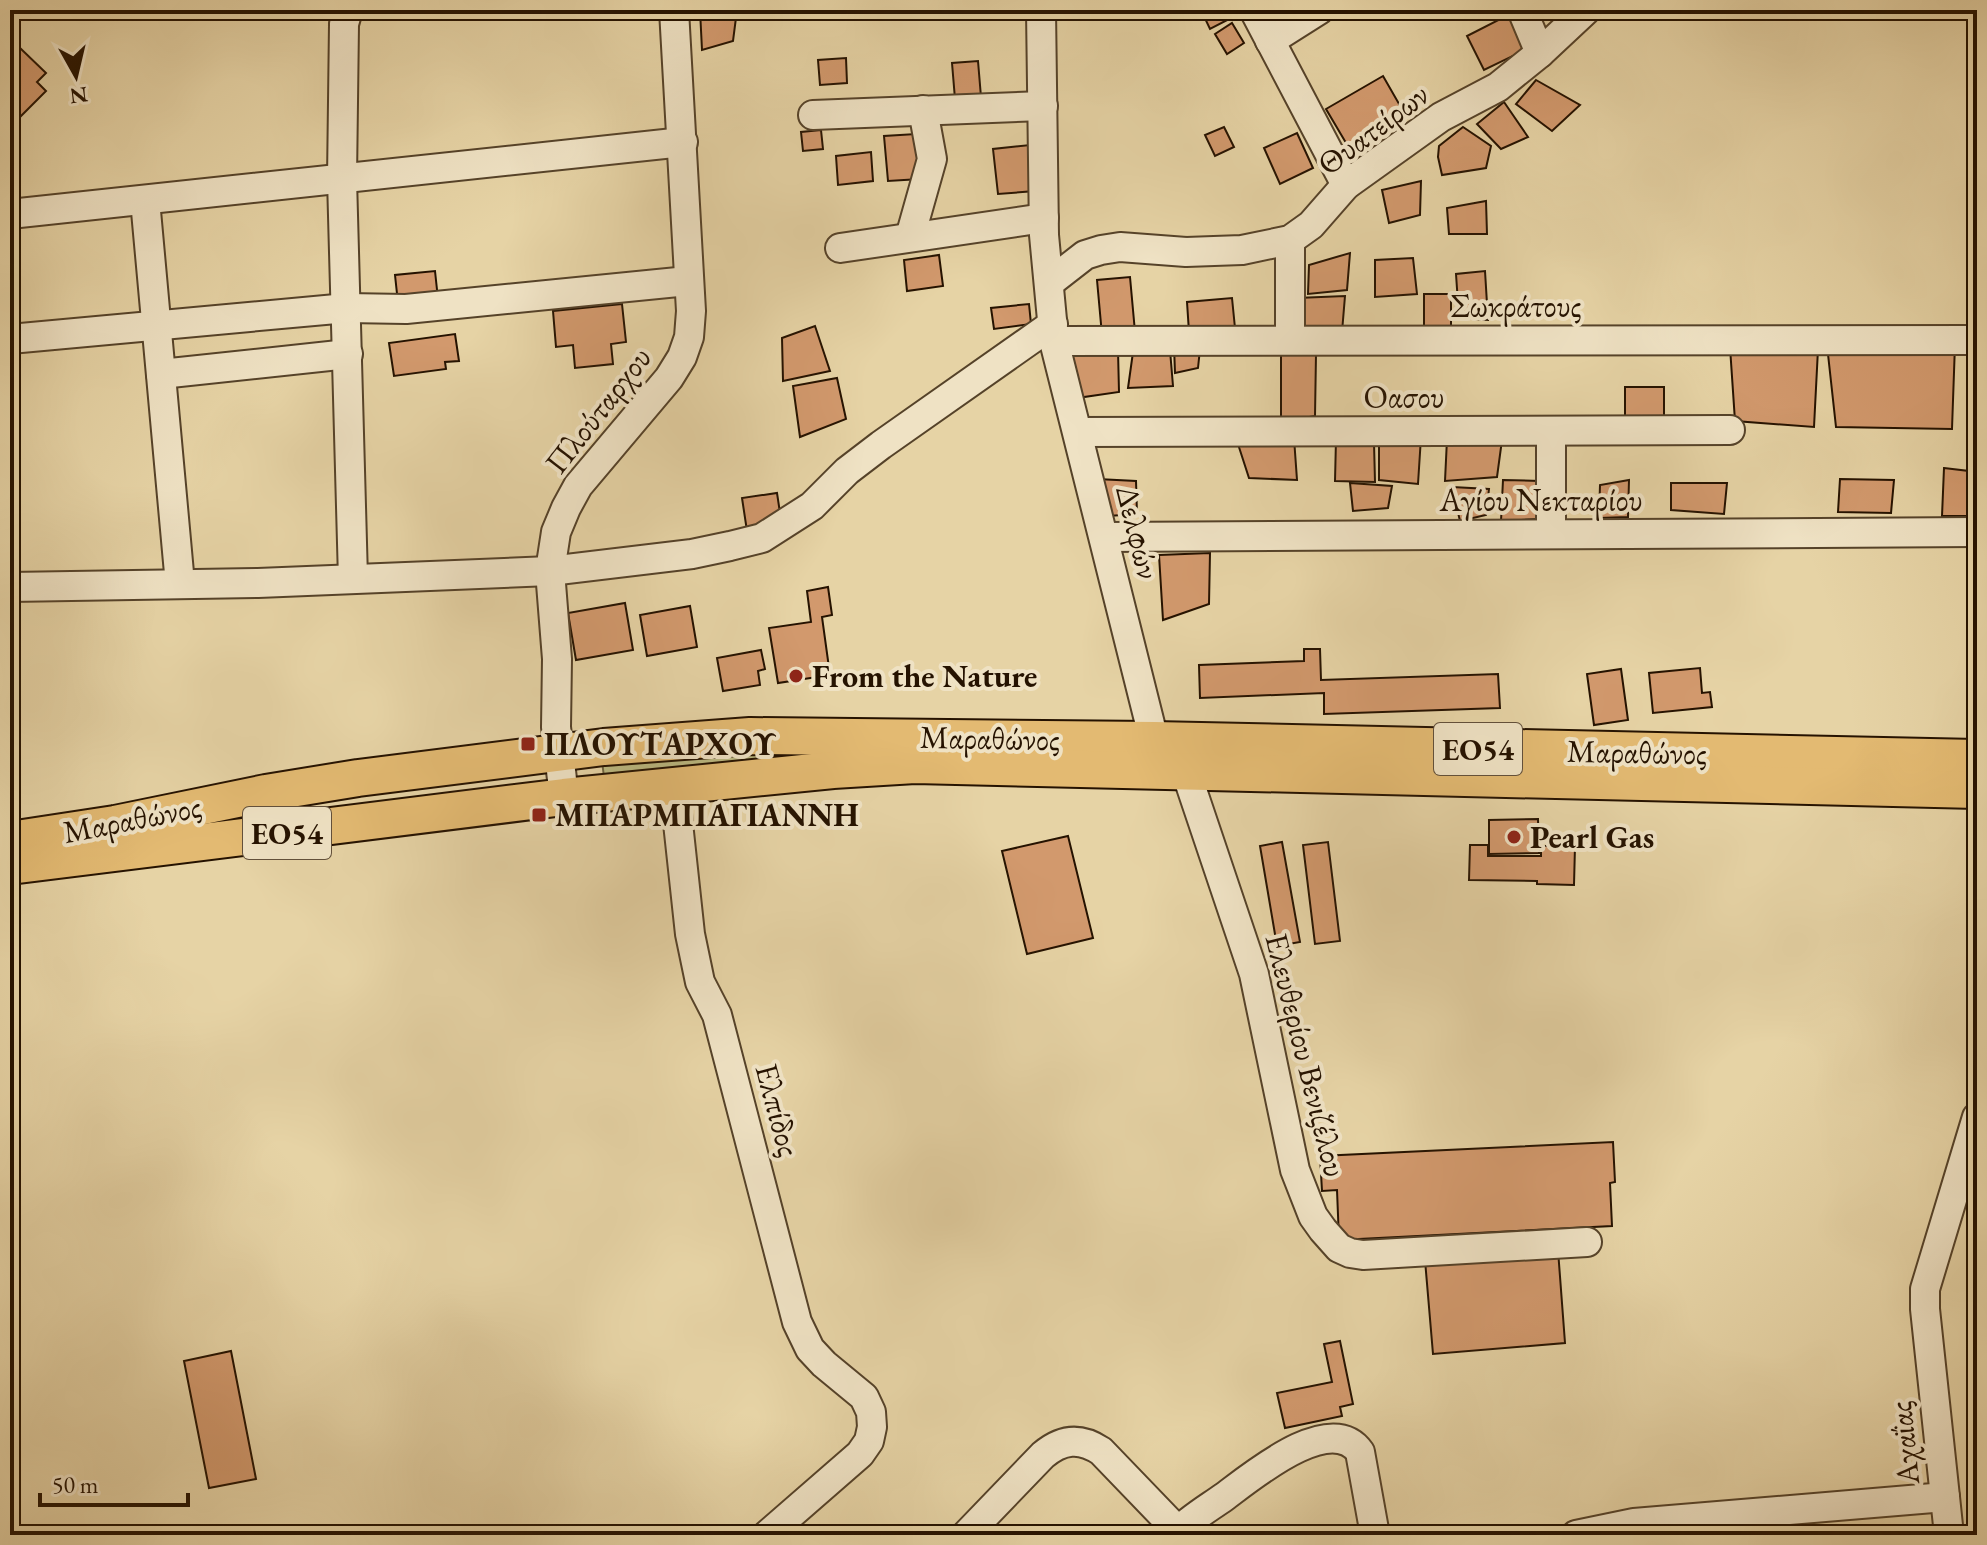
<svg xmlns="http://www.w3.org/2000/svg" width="1987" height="1545" viewBox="0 0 1987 1545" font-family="'EB Garamond',serif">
<rect width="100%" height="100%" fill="#e6d3a5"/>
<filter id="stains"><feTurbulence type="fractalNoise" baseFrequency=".0025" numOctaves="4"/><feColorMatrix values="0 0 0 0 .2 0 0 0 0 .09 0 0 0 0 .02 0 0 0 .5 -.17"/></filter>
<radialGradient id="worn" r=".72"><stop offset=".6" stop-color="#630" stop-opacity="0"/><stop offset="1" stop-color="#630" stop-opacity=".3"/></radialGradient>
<!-- green -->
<polygon fill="#bcba82" stroke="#706641" stroke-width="2" points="875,747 604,777 602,761"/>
<!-- building -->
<g fill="#d2996d" stroke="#251200" stroke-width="2">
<polygon points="700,10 737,10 733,41 702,50"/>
<polygon points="1201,10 1235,10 1237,15 1210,29"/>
<polygon points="1267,10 1295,10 1273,28"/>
<polygon points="1510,14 1527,49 1484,70 1467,36"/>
<polygon points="1232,23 1244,43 1227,54 1215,34"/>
<polygon points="19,47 46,73 37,82 46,91 21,116 10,105 10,55"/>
<polygon points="846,58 847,83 820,85 818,60"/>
<polygon points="978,61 981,97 955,99 952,63"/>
<polygon points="1383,76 1406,116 1349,148 1326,109"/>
<polygon points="1536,80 1580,105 1552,131 1516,104"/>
<polygon points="1504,102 1528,137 1501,149 1477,124"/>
<polygon points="1224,127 1234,147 1215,156 1205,135"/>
<polygon points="1463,127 1491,146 1486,168 1442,175 1438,157 1439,146"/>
<polygon points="821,130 823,149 803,151 801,132"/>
<polygon points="1297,133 1313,168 1280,184 1264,148"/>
<polygon points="916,134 920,179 888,181 884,136"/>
<polygon points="1030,145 1035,191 998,194 993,149"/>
<polygon points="871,152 873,181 838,185 836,156"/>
<polygon points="1421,181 1420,215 1389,223 1382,190"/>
<polygon points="1486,201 1487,234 1449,234 1447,208"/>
<polygon points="1350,253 1347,290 1308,294 1309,265"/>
<polygon points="939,255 943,286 907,291 904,260"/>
<polygon points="1413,258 1417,294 1375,297 1375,260"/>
<polygon points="435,271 438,299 398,303 395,275"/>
<polygon points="1485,271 1488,320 1459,318 1456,274"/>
<polygon points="1130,277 1135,332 1102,335 1097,280"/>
<polygon points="1424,294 1451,294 1451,326 1424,332"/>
<polygon points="1345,296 1342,332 1299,334 1297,298"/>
<polygon points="1232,298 1235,328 1189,332 1187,302"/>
<polygon points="622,304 626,342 611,344 613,364 575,368 573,345 556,347 553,311"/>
<polygon points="1029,304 1031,324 994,329 991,308"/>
<polygon points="815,326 830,371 783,381 782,338"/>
<polygon points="455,334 459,361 445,362 446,369 394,376 389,343"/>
<polygon points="1955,344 1952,429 1836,427 1827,345"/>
<polygon points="1174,346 1200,349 1198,368 1175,373"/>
<polygon points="1730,347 1818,349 1814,427 1735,421"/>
<polygon points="1118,350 1119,392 1077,398 1071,352"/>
<polygon points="1170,350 1173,386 1128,388 1133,352"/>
<polygon points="1281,353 1316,354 1315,416 1281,422"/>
<polygon points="837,378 846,419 800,437 793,386"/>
<rect x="1625" y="387" width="39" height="40"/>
<polygon points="1421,437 1418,484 1379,480 1379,439"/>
<polygon points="1294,438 1297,480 1249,478 1237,441"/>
<polygon points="1336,439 1374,443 1375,482 1335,481"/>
<polygon points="1447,439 1502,440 1497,477 1445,481"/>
<polygon points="1944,468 1977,472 1977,516 1942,516"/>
<polygon points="1097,479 1136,481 1137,514 1108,516"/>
<polygon points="1840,479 1894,480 1891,513 1838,512"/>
<polygon points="1503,480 1540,481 1538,519 1501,521"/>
<polygon points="1629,480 1628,517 1599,518 1600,485"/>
<polygon points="1350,483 1392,486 1388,508 1353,511"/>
<polygon points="1671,483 1727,483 1724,514 1671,510"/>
<polygon points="1452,487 1489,489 1486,515 1460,521"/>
<polygon points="777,493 782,526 747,531 742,498"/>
<polygon points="1210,553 1209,604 1163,620 1159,555"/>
<polygon points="828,587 832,615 822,617 830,675 778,683 769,628 811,622 807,591"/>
<polygon points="625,603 633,650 576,660 568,613"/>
<polygon points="690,606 697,647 647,656 640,615"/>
<polygon points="1304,649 1320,649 1321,680 1498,674 1500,708 1324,714 1324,693 1200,698 1199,665 1304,661"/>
<polygon points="761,650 765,669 758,671 760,685 723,691 717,658"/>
<polygon points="1700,668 1702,693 1710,692 1712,707 1653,713 1649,673"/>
<polygon points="1621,669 1628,720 1594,725 1587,674"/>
<polygon points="1538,819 1539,853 1489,854 1489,820"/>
<polygon points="1068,836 1093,938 1027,954 1002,851"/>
<polygon points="1282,842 1300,942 1277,946 1260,846"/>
<polygon points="1328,842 1340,941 1315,944 1303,845"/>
<polygon points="1470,845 1488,845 1488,856 1541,856 1541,846 1575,846 1574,885 1537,884 1537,881 1469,880"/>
<polygon points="1613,1142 1615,1182 1610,1183 1612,1226 1339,1240 1337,1190 1322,1191 1320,1156"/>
<polygon points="1558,1250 1565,1343 1433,1354 1425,1260"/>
<polygon points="1340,1341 1353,1404 1340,1407 1342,1416 1285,1428 1277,1393 1332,1382 1324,1344"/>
<polygon points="231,1351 256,1479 209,1488 184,1361"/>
</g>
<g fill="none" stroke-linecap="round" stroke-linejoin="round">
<defs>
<g id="minor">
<polyline points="348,10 344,24 342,179 353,579"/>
<polyline points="1041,10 1044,235 1054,341 1154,740"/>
<polyline points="1254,10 1346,185"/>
<polyline points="1522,10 1540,53"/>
<polyline points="1270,41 1319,10"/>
<polyline points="813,115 1043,106"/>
<polyline points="145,200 180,584"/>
<polyline points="10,214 683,142"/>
<polyline points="910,237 932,159 923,110"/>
<polyline points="1290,240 1290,340"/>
<polyline points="840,248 1044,218"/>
<polyline points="1049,283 1085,255 1101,250 1120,247 1186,252 1242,250 1290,240 1311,225 1346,185 1441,117 1498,87 1540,53 1586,10"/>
<polyline points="10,339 347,308 406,309 688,281"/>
<polyline points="1054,341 1977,340"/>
<polyline points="161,374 348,354"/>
<polyline points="1551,431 1551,534"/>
<polyline points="1079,432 1730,430"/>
<polyline points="1105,537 1977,532"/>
<polyline points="10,587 258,583 550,571 692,554 730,546 762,538 812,506 847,471 881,445 1053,324"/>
<polyline points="1186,772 1254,974 1295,1170 1313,1216 1323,1230 1339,1248 1350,1253 1363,1255 1587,1242"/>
<polyline points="674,786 690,934 700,982 717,1015 797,1322 810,1349 824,1364 864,1397 871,1412 872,1427 869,1441 860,1454 767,1535"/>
<polyline points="564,797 556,727 557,659 550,571 556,532 566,508 578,486 669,378 682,357 689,337 691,311 674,10"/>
<polyline points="1945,1497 1949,1535"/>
<path d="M 966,1535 L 1043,1455 C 1062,1439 1080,1437 1101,1451 L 1178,1531"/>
<path d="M 1174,1535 C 1188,1520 1207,1509 1224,1497 C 1251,1477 1331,1410 1360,1452 L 1375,1535"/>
<polyline points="1576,1535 1634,1523 1945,1497 1925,1309 1925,1289 1977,1117"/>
</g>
<g id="major">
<polyline points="10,840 115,824 266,793 358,778 604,747 750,736 1154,740 1977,758"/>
<polyline points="10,866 564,797 833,770 915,765 1977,790"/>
</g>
</defs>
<!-- minor casing -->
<use href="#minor" stroke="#554229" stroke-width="32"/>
<!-- major casing -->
<use href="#major" stroke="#251200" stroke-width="40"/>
<!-- minor -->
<use href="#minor" stroke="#efe2c4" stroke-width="28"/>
<!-- major -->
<use href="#major" stroke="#e3ba72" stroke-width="36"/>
</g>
<!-- markers -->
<g fill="#8f2418" stroke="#efe2c4" stroke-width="3">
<circle cx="796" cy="676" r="8"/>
<rect x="520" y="736" width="16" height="16" rx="4"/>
<rect x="531" y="807" width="16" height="16" rx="4"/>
<circle cx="1514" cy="837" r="8"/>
</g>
<g text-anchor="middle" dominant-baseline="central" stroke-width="8" stroke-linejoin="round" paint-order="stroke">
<!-- shield labels -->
<g fill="#efe2c4" stroke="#62503b" stroke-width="2">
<rect x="1434" y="723" width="88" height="52" rx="6"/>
<rect x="243" y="807" width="88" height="52" rx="6"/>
</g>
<g font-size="30" font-weight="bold" fill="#251200">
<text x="1478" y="749">ΕΟ54</text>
<text x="287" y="833">ΕΟ54</text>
</g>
<!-- street labels -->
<g font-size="32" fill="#251200" stroke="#efe2c4">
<text transform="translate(1373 129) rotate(-37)">Θυατείρων</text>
<text x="1516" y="306">Σωκράτους</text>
<text x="1404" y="397">Οασου</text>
<text transform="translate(598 410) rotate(-52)">Πλούταρχου</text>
<text x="1541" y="500">Αγίου Νεκταρίου</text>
<text transform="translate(1138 532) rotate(76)">Δελφών</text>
<text transform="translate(990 738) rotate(1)">Μαραθώνος</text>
<text transform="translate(1637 752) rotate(1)">Μαραθώνος</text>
<text transform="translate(132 819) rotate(-11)">Μαραθώνος</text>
<text transform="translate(1306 1055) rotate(76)">Ελευθερίου Βενιζέλου</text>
<text transform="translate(778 1110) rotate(75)">Ελπίδος</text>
<text transform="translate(1904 1443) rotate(-96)">Αχαΐας</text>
</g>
<!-- poi labels -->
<g font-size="32" font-weight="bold" fill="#251200" stroke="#efe2c4" text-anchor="start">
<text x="812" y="676">From the Nature</text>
<text x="544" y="744">ΠΛΟΥΤΑΡΧΟΥ</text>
<text x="555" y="815">ΜΠΑΡΜΠΑΓΙΑΝΝΗ</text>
<text x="1530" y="837">Pearl Gas</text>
</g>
</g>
<!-- margin -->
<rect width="1987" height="1545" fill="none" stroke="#e6d3a5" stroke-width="40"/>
<rect x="12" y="12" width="1963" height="1521" fill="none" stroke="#251200" stroke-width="4"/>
<rect x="20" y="20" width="1947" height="1505" fill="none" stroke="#251200" stroke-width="2"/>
<!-- north arrow -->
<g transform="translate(76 76) rotate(172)" stroke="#efe2c4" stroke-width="6" paint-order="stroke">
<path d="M0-6L14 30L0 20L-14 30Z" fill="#251200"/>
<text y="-12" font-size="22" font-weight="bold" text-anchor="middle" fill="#251200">N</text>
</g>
<!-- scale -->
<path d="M40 1493v12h148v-12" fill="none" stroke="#251200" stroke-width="4"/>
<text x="52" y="1493" font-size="24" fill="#251200" stroke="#efe2c4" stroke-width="6" paint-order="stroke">50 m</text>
<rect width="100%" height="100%" filter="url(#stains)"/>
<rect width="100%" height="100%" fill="url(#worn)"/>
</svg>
